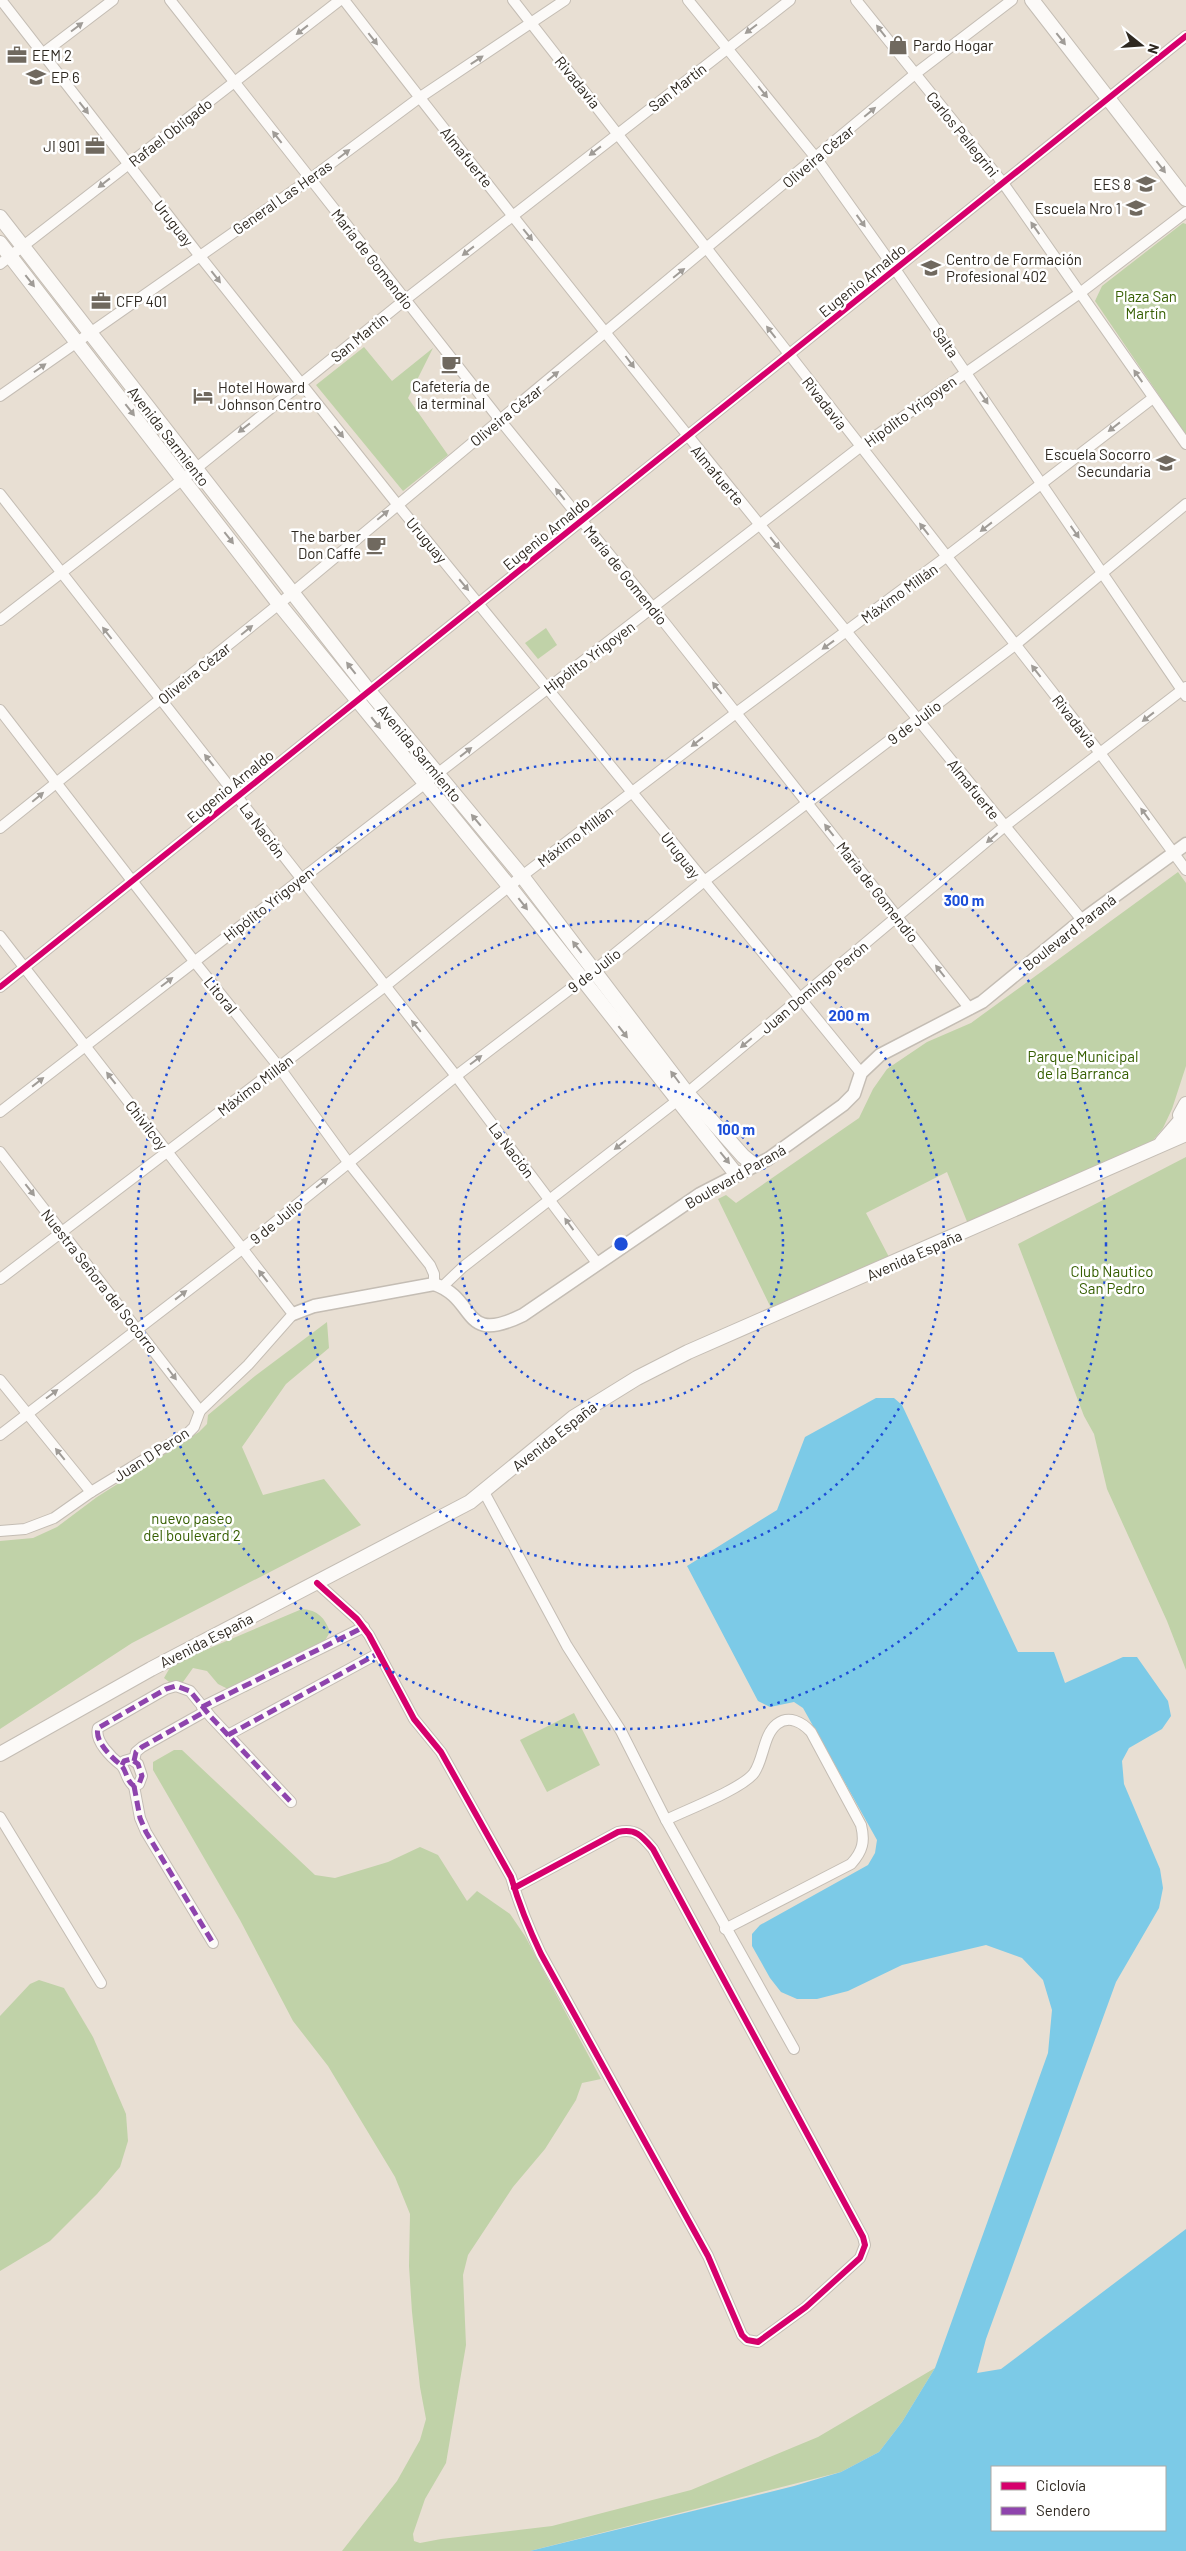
<svg xmlns="http://www.w3.org/2000/svg" width="1186" height="2551" viewBox="0 0 1186 2551" font-family="Barlow,sans-serif">
<rect width="100%" height="100%" fill="#e8dfd3"/>
<!-- green -->
<g fill="#c0d2a8">
<polygon points="1183,223 1186,224 1186,435 1095,301 1102,286"/>
<polygon points="364,347 392,381 433,348 408,398 448,455 403,491 316,385"/>
<polygon points="546,628 557,645 538,659 525,643"/>
<polygon points="1178,872 1186,883 1186,1066 1172,1109 1163,1128 1151,1143 968,1224 947,1172 866,1213 889,1257 772,1310 718,1199 726,1195 736,1203 859,1118 873,1089 887,1069 927,1042 971,1023"/>
<polygon points="1186,1157 1186,1670 1167,1621 1107,1489 1094,1434 1084,1416 1018,1244"/>
<polygon points="327,1322 329,1348 286,1384 242,1447 263,1495 324,1479 361,1525 132,1643 0,1729 0,1541 33,1538 57,1527 97,1497 199,1432 207,1424 208,1415 255,1376"/>
<path d="M 302,1609 C 318,1610 325,1618 330,1632 L 320,1649 L 246,1692 L 232,1691 L 218,1684 L 207,1671 L 193,1668 L 183,1682 L 173,1685 L 164,1678 L 172,1664 Z"/>
<polygon points="574,1713 600,1765 547,1792 520,1740"/>
<polygon points="174,1750 182,1750 315,1875 335,1878 388,1862 420,1847 438,1855 467,1901 477,1891 510,1914 525,1936 601,2079 582,2083 576,2100 545,2149 513,2187 468,2255 463,2275 466,2345 446,2463 425,2499 413,2534 414,2541 420,2543 441,2539 552,2526 691,2490 818,2437 935,2368 902,2422 879,2452 841,2472 530,2551 342,2551 397,2481 420,2440 426,2419 420,2387 412,2312 409,2266 410,2214 395,2177 328,2066 293,2021 240,1920 153,1770 153,1762"/>
<polygon points="39,1980 64,1988 93,2037 126,2114 128,2141 120,2167 97,2194 50,2241 0,2271 0,2016 30,1984"/>
</g>
<!-- water -->
<path fill="#7ccae7" fill-rule="evenodd" d="M 876,1398 L 894,1398 L 902,1405 L 1018,1652 L 1054,1652 L 1065,1683 L 1123,1657 L 1137,1657 L 1168,1701 L 1171,1716 L 1162,1729 L 1129,1748 L 1122,1761 L 1124,1784 L 1160,1869 L 1163,1888 L 1159,1908 L 1116,1982 L 986,2339 L 977,2373 L 1001,2369 L 1186,2229 L 1186,2551 L 530,2551 L 794,2486 L 841,2472 L 879,2452 L 902,2422 L 935,2368 L 1048,2053 L 1052,2010 L 1043,1980 L 1022,1958 L 986,1945 L 902,1965 L 848,1991 L 817,1999 L 797,1999 L 781,1992 L 770,1978 L 752,1946 L 752,1934 L 760,1925 L 868,1865 L 875,1853 L 877,1840 L 803,1708 L 794,1702 L 770,1707 L 758,1701 L 687,1566 L 777,1510 L 805,1437 ZM 992,2467 L 1165,2467 L 1165,2530 L 992,2530 Z"/>
<g fill="none" stroke-linecap="round" stroke-linejoin="round">
<defs>
<g id="minor">
<polyline points="1,0 199,255 397,504 861,1073"/>
<polyline points="170,0 500,420 653,608 970,1009"/>
<path d="M 344,0 C 584,311 833,616 1082,920"/>
<polyline points="513,0 1100,753 1186,870"/>
<polyline points="688,0 816,158 895,269 1186,696"/>
<polyline points="856,0 1003,183 1186,444"/>
<polyline points="42,54 113,0"/>
<polyline points="0,264 340,0"/>
<polyline points="0,396 310,179 419,98 565,0"/>
<polyline points="0,494 456,1076 597,1263"/>
<polyline points="0,620 183,479 406,299 790,0"/>
<polyline points="0,710 194,961 279,1067 348,1162 430,1265 434,1274 434,1284"/>
<polyline points="0,828 279,604 915,74 1012,0"/>
<polyline points="0,936 293,1314 248,1365 200,1411 194,1427 188,1433 91,1492 54,1518 25,1529 0,1531"/>
<polyline points="0,987 1186,36"/>
<polyline points="0,1112 860,447 1080,293 1186,212"/>
<polyline points="0,1152 200,1411"/>
<polyline points="0,1279 384,987 522,876 736,713 946,557 1153,398"/>
<polyline points="442,1287 463,1267 687,1093 1005,826 1186,687"/>
<polyline points="0,1380 91,1492"/>
<polyline points="0,1435 242,1249 456,1076 595,970 703,882 1015,645 1186,504"/>
<polyline points="484,1492 567,1646 621,1731 666,1820 794,2049"/>
<path d="M 317,1583 L 357,1619 L 369,1635 L 414,1719 L 441,1752 L 511,1877 C 519,1904 529,1929 541,1954 L 708,2256 L 742,2335 L 747,2340 L 758,2342 L 806,2307 L 860,2258 L 865,2245 L 863,2237 L 653,1849 C 642,1836 636,1828 618,1832 L 514,1888"/>
<polyline points="202,1707 364,1627"/>
<polyline points="228,1735 379,1653"/>
<polyline points="134,1761 136,1752 142,1747 206,1711"/>
<path d="M 122,1765 L 124,1761 L 131,1759 L 138,1764 L 142,1776 L 139,1784 L 134,1786 C 126,1781 127,1771 121,1765 C 112,1758 94,1741 98,1728 L 166,1689 L 176,1686 L 190,1691 L 211,1717 L 291,1802"/>
<polyline points="134,1786 140,1818 146,1832 213,1943"/>
<polyline points="0,1817 101,1983"/>
<path d="M 666,1820 C 686,1810 742,1789 754,1773 C 764,1759 763,1735 777,1724 C 789,1715 802,1722 811,1732 L 861,1825 C 865,1841 863,1851 851,1864 L 725,1929"/>
</g>
<path id="tertiary" d="M 293,1314 L 314,1306 L 434,1284 C 478,1299 460,1346 523,1315 L 700,1194 L 768,1159 L 843,1105 L 854,1094 L 861,1073 L 880,1055 L 982,1002 L 1082,920 L 1186,844"/>
<g id="secondary">
<polyline points="1032,0 1186,199"/>
<polyline points="0,217 369,691 522,876 687,1093 743,1156 754,1165"/>
<polyline points="0,243 279,604 509,886 736,1174"/>
<polyline points="1185,1128 1180,1115 1186,1104"/>
<polyline points="1162,1142 1181,1120"/>
<polyline points="0,1754 151,1669 470,1502 574,1417 637,1378 688,1352 1186,1134"/>
</g>
</defs>
<!-- minor casing -->
<use href="#minor" stroke="#c4bdb4" stroke-width="12"/>
<!-- tertiary casing -->
<use href="#tertiary" stroke="#c4bdb4" stroke-width="15"/>
<!-- secondary casing -->
<use href="#secondary" stroke="#c4bdb4" stroke-width="16"/>
<!-- minor -->
<use href="#minor" stroke="#fcfaf8" stroke-width="10"/>
<!-- tertiary -->
<use href="#tertiary" stroke="#fcfaf8" stroke-width="12"/>
<!-- secondary -->
<use href="#secondary" stroke="#fcfaf8" stroke-width="14"/>
<!-- quiet -->
<g stroke="#8e44ad" stroke-width="5" stroke-dasharray="10 5" stroke-linecap="butt">
<polyline points="202,1707 364,1627"/>
<polyline points="228,1735 379,1653"/>
<polyline points="134,1761 136,1752 142,1747 206,1711"/>
<path d="M 122,1765 L 124,1761 L 131,1759 L 138,1764 L 142,1776 L 139,1784 L 134,1786 C 126,1781 127,1771 121,1765 C 112,1758 94,1741 98,1728 L 166,1689 L 176,1686 L 190,1691 L 211,1717 L 291,1802"/>
<polyline points="134,1786 140,1818 146,1832 213,1943"/>
</g>
<defs>
<g id="cycleway">
<polyline points="0,987 1186,36"/>
<path d="M 317,1583 L 357,1619 L 369,1635 L 414,1719 L 441,1752 L 511,1877 C 519,1904 529,1929 541,1954 L 708,2256 L 742,2335 L 747,2340 L 758,2342 L 806,2307 L 860,2258 L 865,2245 L 863,2237 L 653,1849 C 642,1836 636,1828 618,1832 L 514,1888"/>
</g>
</defs>
<!-- cycleway casing -->
<use href="#cycleway" stroke="#fff" stroke-width="9"/>
<!-- cycleway -->
<use href="#cycleway" stroke="#d6006c" stroke-width="6"/>
</g>
<!-- one-way arrows -->
<defs><path id="oneway-solid" d="M-6-.8H1V-3.2L6.5 0L1 3.2V.8H-6Z" transform="scale(1.25)"/></defs>
<g fill="#a09c97">
<use href="#oneway-solid" transform="translate(77 27) rotate(-37)"/>
<use href="#oneway-solid" transform="translate(751 29) rotate(143)"/>
<use href="#oneway-solid" transform="translate(302 30) rotate(142)"/>
<use href="#oneway-solid" transform="translate(881 31) rotate(-128)"/>
<use href="#oneway-solid" transform="translate(373 39) rotate(52)"/>
<use href="#oneway-solid" transform="translate(1061 39) rotate(52)"/>
<use href="#oneway-solid" transform="translate(477 60) rotate(-33)"/>
<use href="#oneway-solid" transform="translate(763 92) rotate(51)"/>
<use href="#oneway-solid" transform="translate(84 108) rotate(52)"/>
<use href="#oneway-solid" transform="translate(870 112) rotate(-40)"/>
<use href="#oneway-solid" transform="translate(277 137) rotate(-128)"/>
<use href="#oneway-solid" transform="translate(595 151) rotate(142)"/>
<use href="#oneway-solid" transform="translate(344 154) rotate(-37)"/>
<use href="#oneway-solid" transform="translate(1161 167) rotate(52)"/>
<use href="#oneway-solid" transform="translate(104 183) rotate(142)"/>
<use href="#oneway-solid" transform="translate(861 221) rotate(54)"/>
<use href="#oneway-solid" transform="translate(1035 228) rotate(-125)"/>
<use href="#oneway-solid" transform="translate(528 235) rotate(51)"/>
<use href="#oneway-solid" transform="translate(468 251) rotate(142)"/>
<use href="#oneway-solid" transform="translate(679 273) rotate(-39)"/>
<use href="#oneway-solid" transform="translate(216 277) rotate(52)"/>
<use href="#oneway-solid" transform="translate(30 281) rotate(52)"/>
<use href="#oneway-solid" transform="translate(771 332) rotate(-128)"/>
<use href="#oneway-solid" transform="translate(630 362) rotate(53)"/>
<use href="#oneway-solid" transform="translate(40 368) rotate(-35)"/>
<use href="#oneway-solid" transform="translate(553 376) rotate(-39)"/>
<use href="#oneway-solid" transform="translate(1138 376) rotate(-125)"/>
<use href="#oneway-solid" transform="translate(984 398) rotate(56)"/>
<use href="#oneway-solid" transform="translate(130 410) rotate(52)"/>
<use href="#oneway-solid" transform="translate(1114 427) rotate(142)"/>
<use href="#oneway-solid" transform="translate(244 428) rotate(142)"/>
<use href="#oneway-solid" transform="translate(339 432) rotate(51)"/>
<use href="#oneway-solid" transform="translate(560 494) rotate(-129)"/>
<use href="#oneway-solid" transform="translate(383 515) rotate(-40)"/>
<use href="#oneway-solid" transform="translate(986 527) rotate(142)"/>
<use href="#oneway-solid" transform="translate(924 529) rotate(-128)"/>
<use href="#oneway-solid" transform="translate(1075 532) rotate(55)"/>
<use href="#oneway-solid" transform="translate(229 538) rotate(52)"/>
<use href="#oneway-solid" transform="translate(775 543) rotate(51)"/>
<use href="#oneway-solid" transform="translate(464 585) rotate(50)"/>
<use href="#oneway-solid" transform="translate(247 630) rotate(-39)"/>
<use href="#oneway-solid" transform="translate(107 633) rotate(-128)"/>
<use href="#oneway-solid" transform="translate(828 645) rotate(144)"/>
<use href="#oneway-solid" transform="translate(351 668) rotate(-128)"/>
<use href="#oneway-solid" transform="translate(1036 671) rotate(-128)"/>
<use href="#oneway-solid" transform="translate(717 688) rotate(-128)"/>
<use href="#oneway-solid" transform="translate(1148 717) rotate(142)"/>
<use href="#oneway-solid" transform="translate(376 723) rotate(51)"/>
<use href="#oneway-solid" transform="translate(697 742) rotate(142)"/>
<use href="#oneway-solid" transform="translate(466 752) rotate(-38)"/>
<use href="#oneway-solid" transform="translate(209 760) rotate(-129)"/>
<use href="#oneway-solid" transform="translate(38 797) rotate(-40)"/>
<use href="#oneway-solid" transform="translate(1145 814) rotate(-126)"/>
<use href="#oneway-solid" transform="translate(476 820) rotate(-130)"/>
<use href="#oneway-solid" transform="translate(829 830) rotate(-128)"/>
<use href="#oneway-solid" transform="translate(992 838) rotate(139)"/>
<use href="#oneway-solid" transform="translate(337 851) rotate(-37)"/>
<use href="#oneway-solid" transform="translate(523 904) rotate(52)"/>
<use href="#oneway-solid" transform="translate(577 947) rotate(-128)"/>
<use href="#oneway-solid" transform="translate(940 971) rotate(-128)"/>
<use href="#oneway-solid" transform="translate(167 982) rotate(-37)"/>
<use href="#oneway-solid" transform="translate(416 1026) rotate(-129)"/>
<use href="#oneway-solid" transform="translate(623 1032) rotate(52)"/>
<use href="#oneway-solid" transform="translate(746 1043) rotate(140)"/>
<use href="#oneway-solid" transform="translate(476 1060) rotate(-37)"/>
<use href="#oneway-solid" transform="translate(675 1077) rotate(-127)"/>
<use href="#oneway-solid" transform="translate(111 1078) rotate(-128)"/>
<use href="#oneway-solid" transform="translate(38 1082) rotate(-38)"/>
<use href="#oneway-solid" transform="translate(620 1145) rotate(142)"/>
<use href="#oneway-solid" transform="translate(725 1158) rotate(51)"/>
<use href="#oneway-solid" transform="translate(322 1183) rotate(-39)"/>
<use href="#oneway-solid" transform="translate(30 1190) rotate(52)"/>
<use href="#oneway-solid" transform="translate(569 1224) rotate(-126)"/>
<use href="#oneway-solid" transform="translate(263 1276) rotate(-128)"/>
<use href="#oneway-solid" transform="translate(181 1295) rotate(-38)"/>
<use href="#oneway-solid" transform="translate(172 1374) rotate(53)"/>
<use href="#oneway-solid" transform="translate(52 1394) rotate(-37)"/>
<use href="#oneway-solid" transform="translate(60 1454) rotate(-129)"/>
</g>
<!-- distance rings -->
<g fill="none" stroke="#1d4ed8" stroke-width="2.5" stroke-dasharray="2.5 5">
<circle cx="621" cy="1244" r="162"/>
<circle cx="621" cy="1244" r="323"/>
<circle cx="621" cy="1244" r="485"/>
</g>
<!-- icons -->
<defs>
<symbol id="shop-bare" viewBox="-9 -9 18 18"><path d="M-5-2.5h2.3a2.7 3.5 0 0 1 5.4 0H5L5.5 6h-11ZM-1.5-2.5h3a1.5 2.3 0 0 0-3 0Z" fill="#70695f" stroke="#fff" stroke-width="2.5" paint-order="stroke"/></symbol>
<symbol id="office-bare" viewBox="-9 -9 18 18"><path d="M-6-3h4V-5.5h4V-3h4V5H-6ZM-1-4.5V-3h2v-1.5ZM-6 0V1H6V0Z" fill="#70695f" stroke="#fff" stroke-width="2.5" paint-order="stroke"/></symbol>
<symbol id="school-bare" viewBox="-9 -9 18 18"><path d="M0-5L7-2L0 1L-7-2ZM-4 1L0 2.5L4 1V4Q0 6-4 4Z" fill="#70695f" stroke="#fff" stroke-width="2.5" paint-order="stroke"/></symbol>
<symbol id="university-bare" viewBox="-9 -9 18 18"><path d="M0-5L7-2L0 1L-7-2ZM-4 1L0 2.5L4 1V4Q0 6-4 4Z" fill="#70695f" stroke="#fff" stroke-width="2.5" paint-order="stroke"/></symbol>
<symbol id="cafe-bare" viewBox="-9 -9 18 18"><path d="M-5.5-4.5H6V0H3Q3 3.5 0 3.5H-2.5Q-5.5 3.5-5.5 0ZM3-3.2v2h1.7v-2ZM-6 4.5H4V6H-6Z" fill="#70695f" stroke="#fff" stroke-width="2.5" paint-order="stroke"/></symbol>
<symbol id="hotel-bare" viewBox="-9 -9 18 18"><path d="M-6-4.5h1.5V1H6V5H4.5V3h-9V5H-6ZM-4 0a1.8 1.8 0 1 1 3.6 0ZM.5 0V-2.5h3Q6-2.5 6 0Z" fill="#70695f" stroke="#fff" stroke-width="2.5" paint-order="stroke"/></symbol>
</defs>
<g fill-rule="evenodd">
<use href="#shop-bare" x="884" y="31" width="28" height="28"/>
<use href="#office-bare" x="3" y="41" width="28" height="28"/>
<use href="#school-bare" x="22" y="63" width="28" height="28"/>
<use href="#office-bare" x="81" y="132" width="28" height="28"/>
<use href="#school-bare" x="1132" y="170" width="28" height="28"/>
<use href="#school-bare" x="1122" y="194" width="28" height="28"/>
<use href="#university-bare" x="917" y="254" width="28" height="28"/>
<use href="#office-bare" x="87" y="287" width="28" height="28"/>
<use href="#cafe-bare" x="437" y="350" width="28" height="28"/>
<use href="#hotel-bare" x="189" y="382" width="28" height="28"/>
<use href="#school-bare" x="1152" y="449" width="28" height="28"/>
<use href="#cafe-bare" x="362" y="531" width="28" height="28"/>
</g>
<g text-anchor="middle" dominant-baseline="central" stroke-width="5" stroke-linejoin="round" paint-order="stroke">
<!-- poi labels -->
<g font-size="15" fill="#2f2921" stroke="#fff" text-anchor="start">
<text x="913" y="45">Pardo Hogar</text>
<text x="32" y="55">EEM 2</text>
<text x="51" y="77">EP 6</text>
<text x="80" y="146" text-anchor="end">JI 901</text>
<text x="1131" y="184" text-anchor="end">EES 8</text>
<text x="1121" y="208" text-anchor="end">Escuela Nro 1</text>
<text x="946" y="259">Centro de Formación<tspan x="946" dy="17">Profesional 402</tspan></text>
<text x="116" y="301">CFP 401</text>
<text x="451" y="386" text-anchor="middle">Cafetería de<tspan x="451" dy="17">la terminal</tspan></text>
<text x="218" y="387">Hotel Howard<tspan x="218" dy="17">Johnson Centro</tspan></text>
<text x="1151" y="454" text-anchor="end">Escuela Socorro<tspan x="1151" dy="17">Secundaria</tspan></text>
<text x="361" y="536" text-anchor="end">The barber<tspan x="361" dy="17">Don Caffe</tspan></text>
</g>
<!-- street labels -->
<g font-size="15" fill="#2f2921" stroke="#fff">
<text transform="translate(578 82) rotate(51)">Rivadavia</text>
<text transform="translate(677 87) rotate(-38)">San Martín</text>
<text transform="translate(170 132) rotate(-38)">Rafael Obligado</text>
<text transform="translate(963 134) rotate(51)">Carlos Pellegrini</text>
<text transform="translate(818 156) rotate(-40)">Oliveira Cézar</text>
<text transform="translate(467 157) rotate(51)">Almafuerte</text>
<text transform="translate(282 197) rotate(-35)">General Las Heras</text>
<text transform="translate(174 223) rotate(52)">Uruguay</text>
<text transform="translate(373 259) rotate(52)">María de Gomendio</text>
<text transform="translate(862 280) rotate(-39)">Eugenio Arnaldo</text>
<text transform="translate(359 337) rotate(-39)">San Martín</text>
<text transform="translate(946 342) rotate(55)">Salta</text>
<text transform="translate(825 403) rotate(52)">Rivadavia</text>
<text transform="translate(910 411) rotate(-36)">Hipólito Yrigoyen</text>
<text transform="translate(506 415) rotate(-39)">Oliveira Cézar</text>
<text transform="translate(169 436) rotate(52)">Avenida Sarmiento</text>
<text transform="translate(718 475) rotate(50)">Almafuerte</text>
<text transform="translate(546 533) rotate(-39)">Eugenio Arnaldo</text>
<text transform="translate(427 540) rotate(50)">Uruguay</text>
<text transform="translate(626 575) rotate(51)">María de Gomendio</text>
<text transform="translate(899 593) rotate(-36)">Máximo Millán</text>
<text transform="translate(589 657) rotate(-37)">Hipólito Yrigoyen</text>
<text transform="translate(194 673) rotate(-39)">Oliveira Cézar</text>
<text transform="translate(1075 721) rotate(52)">Rivadavia</text>
<text transform="translate(914 722) rotate(-37)">9 de Julio</text>
<text transform="translate(420 753) rotate(50)">Avenida Sarmiento</text>
<text transform="translate(230 786) rotate(-39)">Eugenio Arnaldo</text>
<text transform="translate(974 789) rotate(51)">Almafuerte</text>
<text transform="translate(263 830) rotate(53)">La Nación</text>
<text transform="translate(575 836) rotate(-37)">Máximo Millán</text>
<text transform="translate(681 855) rotate(52)">Uruguay</text>
<text transform="translate(878 892) rotate(52)">María de Gomendio</text>
<text transform="translate(268 904) rotate(-38)">Hipólito Yrigoyen</text>
<text transform="translate(1069 932) rotate(-38)">Boulevard Paraná</text>
<text transform="translate(594 970) rotate(-38)">9 de Julio</text>
<text transform="translate(814 987) rotate(-40)">Juan Domingo Perón</text>
<text transform="translate(221 995) rotate(51)">Litoral</text>
<text transform="translate(255 1085) rotate(-37)">Máximo Millán</text>
<text transform="translate(147 1125) rotate(52)">Chivilcoy</text>
<text transform="translate(512 1150) rotate(53)">La Nación</text>
<text transform="translate(735 1176) rotate(-30)">Boulevard Paraná</text>
<text transform="translate(276 1221) rotate(-39)">9 de Julio</text>
<text transform="translate(914 1255) rotate(-24)">Avenida España</text>
<text transform="translate(100 1281) rotate(52)">Nuestra Señora del Socorro</text>
<text transform="translate(554 1436) rotate(-38)">Avenida España</text>
<text transform="translate(151 1454) rotate(-33)">Juan D Peron</text>
<text transform="translate(206 1640) rotate(-27)">Avenida España</text>
</g>
<!-- park labels -->
<g font-size="15" fill="#355e01" stroke="#fff">
<text x="1146" y="296">Plaza San<tspan x="1146" dy="17">Martín</tspan></text>
<text x="1083" y="1056">Parque Municipal<tspan x="1083" dy="17">de la Barranca</tspan></text>
<text x="1112" y="1271">Club Nautico<tspan x="1112" dy="17">San Pedro</tspan></text>
<text x="192" y="1518">nuevo paseo<tspan x="192" dy="17">del boulevard 2</tspan></text>
</g>
</g>
<circle cx="621" cy="1244" r="8" fill="#1d4ed8" stroke="#fff" stroke-width="2.5"/>
<g font-size="15" text-anchor="middle" font-weight="bold" fill="#1d4ed8" stroke="#fff" stroke-width="5" stroke-linejoin="round" paint-order="stroke">
<text x="964" y="906">300 m</text>
<text x="849" y="1021">200 m</text>
<text x="736" y="1135">100 m</text>
</g>
<!-- legend -->
<rect x="991" y="2466" width="175" height="65" fill="#ffffff" stroke="#aca9a6"/>
<rect x="1001" y="2482" width="25" height="8" fill="#d6006c" stroke="#aca9a6"/>
<text x="1036" y="2491" font-size="15" fill="#2f2921">Ciclovía</text>
<rect x="1001" y="2507" width="25" height="8" fill="#8e44ad" stroke="#aca9a6"/>
<text x="1036" y="2516" font-size="15" fill="#2f2921">Sendero</text>
<!-- north arrow -->
<g transform="translate(1141 45) rotate(107)" stroke="#ffffff" stroke-width="4" paint-order="stroke">
<path d="M0-4L9 19L0 12L-9 19Z" fill="#2f2921"/>
<text y="-8" font-size="14" font-weight="bold" text-anchor="middle" fill="#2f2921">N</text>
</g>
</svg>
